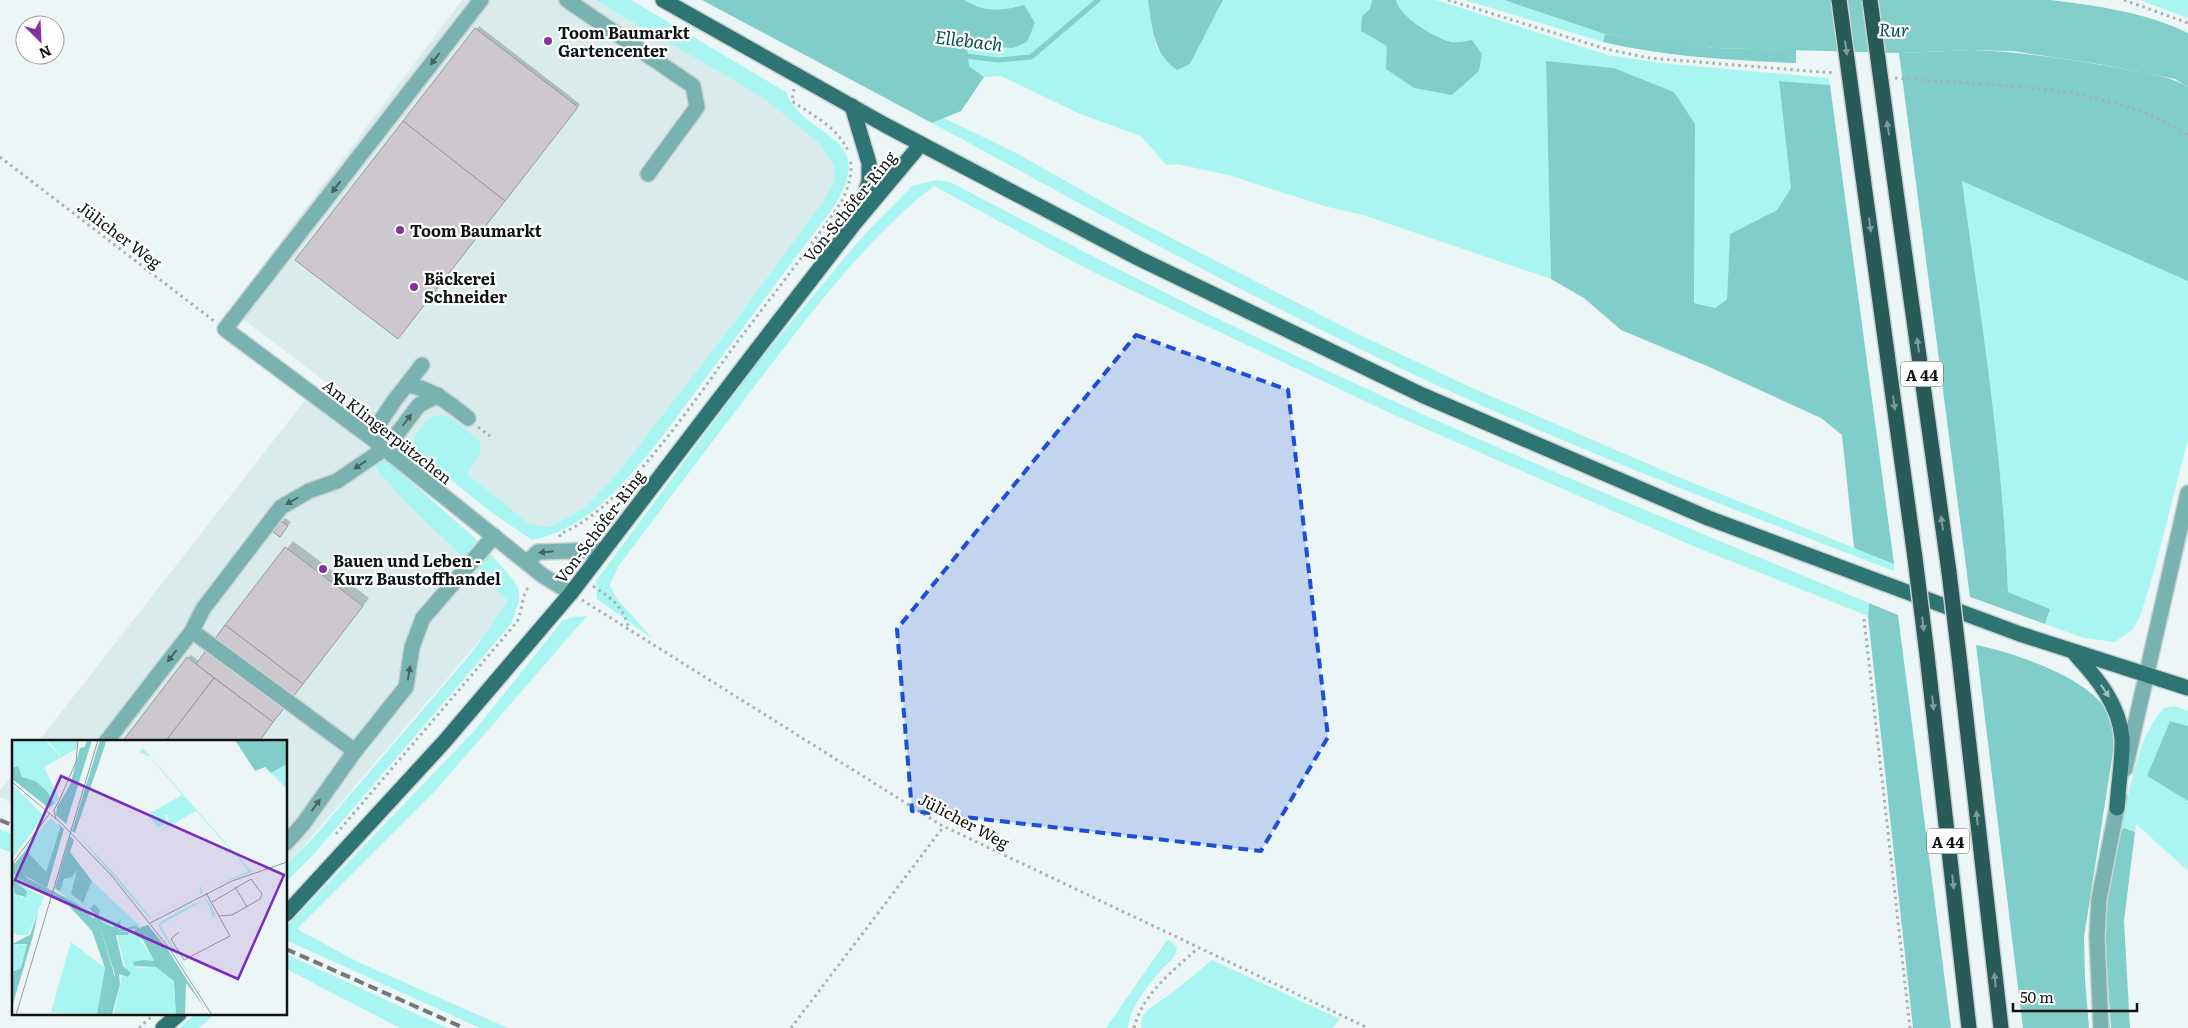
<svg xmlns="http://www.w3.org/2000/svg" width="2188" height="1028" viewBox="0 0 2188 1028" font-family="Literata,serif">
<rect width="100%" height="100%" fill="#edf6f6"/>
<!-- built -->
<g fill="#d9eceb">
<polygon points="462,0 595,0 762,97 820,143 834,166 834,181 826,197 733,324 616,475 584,508 550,527 530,524 467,474 480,454 412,440 412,448 230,309"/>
<polygon points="306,399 387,463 493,579 510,605 286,867 286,742 38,742"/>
<polygon points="14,772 14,803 0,797 0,790"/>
</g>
<!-- green -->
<g fill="#a9f5f2">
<path d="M 595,0 L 631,0 L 786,92 C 805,141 881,132 833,208 C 792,262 751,317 710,372 C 674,420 639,473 593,511 C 575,525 553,536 532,540 L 488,510 L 412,448 C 412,438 416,434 422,427 C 442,400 460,426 480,441 L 480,454 L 467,474 L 530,524 L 550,527 L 584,508 L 616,475 L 733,324 L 826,197 L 834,181 L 834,166 L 819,143 L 762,97 Z"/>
<path d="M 965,0 L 1148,0 L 1156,48 L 1190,64 L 1223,0 L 1372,0 L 1370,9 L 1362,16 L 1387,46 L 1387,69 L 1472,40 C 1465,41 1454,44 1448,41 C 1432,36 1400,17 1396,0 L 1436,0 L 1608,55 L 1660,63 L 1828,78 L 1830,85 L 1779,81 L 1791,188 L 1777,210 L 1730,234 L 1727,299 L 1715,308 L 1694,303 L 1695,124 L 1674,92 L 1614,68 L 1546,61 L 1551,279 L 1363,215 L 1328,207 L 1228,175 L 1177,164 L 1166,165 L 1141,136 L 1080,114 L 1001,76 L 984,77 L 969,66 L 967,45 L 998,48 L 1024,5 C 1003,11 985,13 965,0 Z"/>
<polygon points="1465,0 1504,0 1605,34 1603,42"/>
<polygon points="2140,0 2188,0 2188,18 2182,16"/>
<path d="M 944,118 L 1014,152 L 1119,211 L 1356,333 L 1470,387 L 1676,476 L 1894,564 L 1894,571 C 1716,503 1538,435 1366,352 C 1219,281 1076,201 932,123 Z"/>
<path d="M 936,180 L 950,182 C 1062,241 1175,299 1290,353 C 1480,444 1675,522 1869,603 L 1868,616 L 1693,546 L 1392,414 L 1087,269 L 934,186 C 874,231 819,303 773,362 C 721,430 669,499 618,567 L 610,585 L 616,598 L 653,639 L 597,599 L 596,581 L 758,362 L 861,238 L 912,186 Z"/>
<path d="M 1962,180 L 2188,281 L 2188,439 L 2155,568 L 2141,614 L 2133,629 L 2115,642 L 2084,638 L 2045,624 L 2050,609 L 2008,592 C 2003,454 1981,317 1962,180 Z"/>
<polygon points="377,452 477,540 508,573 518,587 519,601 511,624 314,854 286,882 286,865 314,837 473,651 508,601 409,505 378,472 375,461"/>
<polygon points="587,616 435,791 297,929 358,962 508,1028 480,1028 286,940 286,927 475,730 562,621 573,617"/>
<path d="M 2174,706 L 2188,711 L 2188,726 L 2170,721 L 2147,776 L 2188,801 L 2188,871 L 2136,824 L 2135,832 L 2124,828 L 2121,831 C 2129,793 2137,736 2164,708 Z"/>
<polygon points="0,829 14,835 14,854 0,848"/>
<path d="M 1167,940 L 1173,942 L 1177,948 C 1175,959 1169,962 1161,970 C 1149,985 1129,1007 1128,1028 L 1106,1028 Z"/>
<polygon points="286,954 447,1028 400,1028 286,969"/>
<polygon points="1212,960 1340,1019 1333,1028 1141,1028 1142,1017 1151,1007 1168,996"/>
<polygon points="195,1014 215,1014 199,1028 179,1028"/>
</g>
<!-- forest -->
<g fill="#81cdca">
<path d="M 702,0 L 965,0 C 985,13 1003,11 1024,5 L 1035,23 L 1027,42 L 1013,48 L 967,45 L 969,66 L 984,77 L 961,111 L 932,123 Z"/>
<path d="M 1148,0 L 1223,0 L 1190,64 L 1177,70 C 1153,53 1152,27 1148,0 Z"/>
<path d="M 1372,0 L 1396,0 C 1400,17 1432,36 1448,41 C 1454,44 1465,41 1472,40 L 1482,54 L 1479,71 L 1452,95 L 1414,88 L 1386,69 L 1387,46 L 1361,31 L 1362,16 L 1370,9 Z"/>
<path d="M 1605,34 L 1715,48 L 1796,50 L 1796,63 C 1731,60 1667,57 1603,42 Z"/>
<path d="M 1972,50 C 2025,52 2077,60 2129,70 C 2149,74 2170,76 2188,87 L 2188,281 L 1962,181 C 1981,318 2003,454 2008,592 L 2050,609 L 2045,624 L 1970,597 L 1899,53 Z"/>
<polygon points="1546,61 1614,68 1674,92 1695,124 1694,303 1715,308 1727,299 1730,234 1777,210 1791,188 1779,81 1830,85 1894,564 1854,548 1842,435 1821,418 1707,366 1621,330 1584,298 1551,279"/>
<polygon points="1869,603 1898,615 1951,1028 1913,1028 1868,616"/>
<path d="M 1976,645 C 2012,652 2084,676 2105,708 C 2114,721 2113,737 2113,752 L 2084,937 L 2085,979 L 2089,1028 L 2023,1028 Z"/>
<polygon points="2170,721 2188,726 2188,801 2147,776"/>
<polygon points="2124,828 2135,832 2124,921 2130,1028 2111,1028 2105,937 2108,892 2121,831"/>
</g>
<!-- water -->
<path fill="#82cecb" d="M 1504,0 L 2051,0 C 2098,6 2145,12 2188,33 L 2188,87 L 2175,79 L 2098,64 L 2013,51 L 1972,50 L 1899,53 L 1715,48 L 1679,44 L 1605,34 Z"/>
<!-- shadow -->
<g fill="#0003">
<polygon points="479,26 580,104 401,335 297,260"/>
<polygon points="285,518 291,522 283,532 275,532"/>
<polygon points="293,541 369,598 258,742 124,742 188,658 191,655 199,661"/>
</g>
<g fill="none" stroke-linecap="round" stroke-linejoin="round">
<!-- stream -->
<polyline stroke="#82cecb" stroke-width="5" points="828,0 904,42 942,53 998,60 1031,57 1098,0"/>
</g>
<!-- building -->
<g fill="#cdc8ce" stroke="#9c979d">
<polygon points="475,28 578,107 505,201 403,121"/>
<polygon points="403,121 505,201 398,339 295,260"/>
<polygon points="281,521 288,526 280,537 273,532"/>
<polygon points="285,547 363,606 303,684 225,625"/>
<polygon points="225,625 303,684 273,722 196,664"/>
<polygon points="187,657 214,678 165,742 122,742"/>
<polygon points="214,678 273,722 259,742 165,742"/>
</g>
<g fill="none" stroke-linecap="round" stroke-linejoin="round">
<defs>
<g id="minor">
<polyline points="481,0 225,329 370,437 542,575 571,593"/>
<polyline points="567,0 693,86 697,107 648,174"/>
<path d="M 408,385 C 432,389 449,403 468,418"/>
<polyline points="370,437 394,401 422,365"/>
<polyline points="393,456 397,434 419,405 438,395"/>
<polyline points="527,562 538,552 603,550"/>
<polyline points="192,631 355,751"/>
<polyline points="106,742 192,631 203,609 281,507 309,491 337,481 384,449"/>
<polyline points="2125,769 2188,493"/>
<polyline points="286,843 303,824 355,751 406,687 412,647 423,618 494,536"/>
<polyline points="2101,1028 2097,937 2099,899 2119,797"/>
</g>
<g id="major">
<polyline points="663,0 885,125 1138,258 1422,395 1708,518 2020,634 2188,688"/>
<polyline points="852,106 869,163 869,181 857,218"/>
<path d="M 2075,654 C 2097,678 2119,704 2122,738 C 2123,760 2118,785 2117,808"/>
<polyline points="286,914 444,742 571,593 762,343 854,224 921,144"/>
<polyline points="163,1028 179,1014"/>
</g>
<g id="highway">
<polyline points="1863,177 1915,558"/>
<polyline points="1894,177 1949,572"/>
<polyline points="1927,655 1969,1028"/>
<polyline points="1960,665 2001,1028"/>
</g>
</defs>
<!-- minor casing -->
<use href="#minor" stroke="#cad2d2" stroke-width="18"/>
<!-- major casing -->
<use href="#major" stroke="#cad2d2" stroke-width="18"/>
<!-- highway casing -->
<use href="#highway" stroke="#cad2d2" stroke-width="18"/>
<!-- path -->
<g stroke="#a7afaf" stroke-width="3" stroke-dasharray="2.5 4" stroke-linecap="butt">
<polyline points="1448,0 1606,49 1649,58 1834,73"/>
<polyline points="2124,0 2188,23"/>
<path d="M 1895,78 C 1993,87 2102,81 2188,135"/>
<path d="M 794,89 L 792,101 C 813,116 837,126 848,151"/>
<polyline points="0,157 214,321"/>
<polyline points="478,427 490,436"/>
<path d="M 560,537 L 560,534 C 625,508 696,398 738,341 C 773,295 809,249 842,201 C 848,187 853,175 850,159"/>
<path d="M 593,586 C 612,599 623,606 629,629"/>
<polyline points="582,600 941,825 1368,1028"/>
<polyline points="1864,619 1910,1028"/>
<path d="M 336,834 L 517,622 C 523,609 521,595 530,585"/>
<polyline points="139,1028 151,1017"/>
<polyline points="791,1028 944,826"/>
<path d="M 1134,1028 C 1143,993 1173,971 1198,948"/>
</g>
<!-- minor -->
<use href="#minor" stroke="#79b3b1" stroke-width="15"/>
<!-- major -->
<use href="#major" stroke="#2e7472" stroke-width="15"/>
<!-- highway -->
<use href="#highway" stroke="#285a59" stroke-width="15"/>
<!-- rail -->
<g stroke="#737878" stroke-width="4" stroke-dasharray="10 5" stroke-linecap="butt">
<polyline points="0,820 14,826"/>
<polyline points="286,949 464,1028"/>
</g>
<defs>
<g id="highway-bridge">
<polyline points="1839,0 1863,177"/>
<polyline points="1870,0 1894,177"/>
<polyline points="1915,558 1927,655"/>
<polyline points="1949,572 1960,665"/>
</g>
</defs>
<!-- highway-bridge casing -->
<use href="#highway-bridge" stroke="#cad2d2" stroke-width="18" stroke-linecap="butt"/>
<!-- highway-bridge -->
<use href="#highway-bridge" stroke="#285a59" stroke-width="15"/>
</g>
<!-- one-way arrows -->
<defs><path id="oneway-solid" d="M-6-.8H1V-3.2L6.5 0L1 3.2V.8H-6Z" transform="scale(1.25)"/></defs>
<g fill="#7e9c9b">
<use href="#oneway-solid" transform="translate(1846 48) rotate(82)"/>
<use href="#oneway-solid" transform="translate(1888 128) rotate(-98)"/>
<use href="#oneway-solid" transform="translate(1870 225) rotate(82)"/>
<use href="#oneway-solid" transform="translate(1918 345) rotate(-98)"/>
<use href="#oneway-solid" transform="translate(1894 403) rotate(82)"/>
<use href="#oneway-solid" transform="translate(1942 523) rotate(-98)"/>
<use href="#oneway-solid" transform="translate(1923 624) rotate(83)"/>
<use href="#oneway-solid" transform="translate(1933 703) rotate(84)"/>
<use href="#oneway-solid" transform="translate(1977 818) rotate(-96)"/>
<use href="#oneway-solid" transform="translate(1953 882) rotate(84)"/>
<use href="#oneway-solid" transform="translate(1995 980) rotate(-96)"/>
</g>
<g fill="#446362">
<use href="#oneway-solid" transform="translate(435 59) rotate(128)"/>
<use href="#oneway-solid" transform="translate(336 187) rotate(128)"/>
<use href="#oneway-solid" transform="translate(407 420) rotate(-53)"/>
<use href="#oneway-solid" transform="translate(360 465) rotate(146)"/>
<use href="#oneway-solid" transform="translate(292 501) rotate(150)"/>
<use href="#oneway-solid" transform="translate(546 552) rotate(174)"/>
<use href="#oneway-solid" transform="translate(172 656) rotate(128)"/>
<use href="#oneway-solid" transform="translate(409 673) rotate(-80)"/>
<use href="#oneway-solid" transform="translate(316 805) rotate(-54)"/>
</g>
<use fill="#a1c0c0" href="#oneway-solid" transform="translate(2105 691) rotate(56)"/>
<!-- marked area -->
<path fill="#1d4ed8" fill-opacity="0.2" stroke="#1d4ed8" stroke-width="4" stroke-dasharray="10 6" stroke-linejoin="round" d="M 1136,335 L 1288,390 L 1328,737 L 1261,851 L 912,811 L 897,629 Z"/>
<!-- markers -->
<g fill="#86319f" stroke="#fff" stroke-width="2">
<circle cx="548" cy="41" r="5"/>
<circle cx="400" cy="230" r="5"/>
<circle cx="414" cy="287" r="5"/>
<circle cx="323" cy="569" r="5"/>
</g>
<g text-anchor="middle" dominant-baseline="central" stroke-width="4.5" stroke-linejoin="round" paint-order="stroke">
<!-- shield labels -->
<g fill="#fff" stroke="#585a5a" stroke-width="1">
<rect x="1901" y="361.5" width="42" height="25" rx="4"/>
<rect x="1927" y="828.5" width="42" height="25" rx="4"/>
</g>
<g font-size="15" font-weight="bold" fill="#101313">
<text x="1922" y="374">A 44</text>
<text x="1948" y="841">A 44</text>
</g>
<!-- poi labels -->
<g font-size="16" font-weight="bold" fill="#101313" stroke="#fff" text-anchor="start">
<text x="558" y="32">Toom Baumarkt<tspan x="558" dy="18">Gartencenter</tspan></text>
<text x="410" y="230">Toom Baumarkt</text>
<text x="424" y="278">Bäckerei<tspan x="424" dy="18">Schneider</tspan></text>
<text x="333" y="560">Bauen und Leben -<tspan x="333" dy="18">Kurz Baustoffhandel</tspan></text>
</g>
<!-- street labels -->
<g font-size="16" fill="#101313" stroke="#fff">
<text transform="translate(849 206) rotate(-51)">Von-Schöfer-Ring</text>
<text transform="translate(120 234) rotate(37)">Jülicher Weg</text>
<text transform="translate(388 431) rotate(38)">Am Klingerpützchen</text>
<text transform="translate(599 526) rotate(-53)">Von-Schöfer-Ring</text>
<text transform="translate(964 820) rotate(28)">Jülicher Weg</text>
</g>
<!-- water labels -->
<g font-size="18" font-style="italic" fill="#094f4e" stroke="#fff">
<text transform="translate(1894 29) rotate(1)">Rur</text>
<text transform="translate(969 40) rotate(7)">Ellebach</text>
</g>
</g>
<!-- overview -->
<g transform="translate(12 740)">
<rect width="275" height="275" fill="#edf6f6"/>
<path d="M 0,0 L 33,0 L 48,16 L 64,9 L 32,27 L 47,59 L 37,69 L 32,65 L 42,63 L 33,49 L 10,37 L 5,26 L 0,28 ZM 35,0 L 65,0 L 66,8 L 49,16 ZM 131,8 L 195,82 L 240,132 L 194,150 L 237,131 L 184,71 L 149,91 L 157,84 L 156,75 L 153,75 L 155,84 L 146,87 L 135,75 L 170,55 L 138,17 L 127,12 ZM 275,24 L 275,49 L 259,33 ZM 0,44 L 32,76 L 0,119 ZM 39,78 L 48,88 L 34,132 L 12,109 ZM 63,92 L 103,134 L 139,178 L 188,154 L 188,145 L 191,153 L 138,179 ZM 65,130 L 64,159 L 71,163 L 80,141 L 129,187 L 129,191 L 124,193 L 142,221 L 130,220 L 121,224 L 125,228 L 144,227 L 162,241 L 164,275 L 102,275 L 110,236 L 116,237 L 105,195 L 114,190 L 106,192 L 94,185 L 80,169 L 83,177 L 43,149 ZM 0,134 L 13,147 L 32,157 L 16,195 L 4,195 L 0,191 L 0,149 L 10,158 L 15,151 L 0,139 ZM 196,160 L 204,175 L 201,178 L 195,162 L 191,161 L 148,185 L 193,260 L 146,186 L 148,182 L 177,166 L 189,161 ZM 6,202 L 11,206 L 14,203 L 14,208 L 9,228 L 0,232 L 0,205 ZM 59,202 L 93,228 L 85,275 L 39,272 Z" fill="#a9f5f2"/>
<path d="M 75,0 L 80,0 L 54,84 L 44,75 L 45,67 L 58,45 L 68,8 L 73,7 ZM 88,0 L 94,0 L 93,5 L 63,93 L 60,91 ZM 223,0 L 275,0 L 275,24 L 259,33 L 253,27 L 243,31 ZM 6,26 L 10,37 L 23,41 L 35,51 L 42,63 L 37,68 L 0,39 L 0,28 ZM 46,83 L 52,89 L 35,148 L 8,133 L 2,124 L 14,110 L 34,132 L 48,88 ZM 58,96 L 62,100 L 58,112 L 80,141 L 71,163 L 59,154 L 65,130 L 60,137 L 52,139 L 48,151 L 43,148 ZM 0,139 L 15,151 L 14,157 L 3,154 ZM 82,164 L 88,170 L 86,177 L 94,185 L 100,188 L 109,179 L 106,191 L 117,192 L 116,195 L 104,195 L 111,226 L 119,233 L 116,237 L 107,234 L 108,244 L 100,275 L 96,275 L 103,235 L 89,190 L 83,183 L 82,173 L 78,169 ZM 26,172 L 21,196 L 0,267 L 0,232 L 9,228 L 15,204 L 0,204 L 18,195 ZM 136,185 L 156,210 L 193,268 L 174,243 L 173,275 L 164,275 L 162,241 L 144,227 L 122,226 L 121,222 L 130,220 L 142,221 L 131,200 L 121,193 L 123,189 L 129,191 L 129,187 Z" fill="#81cdca"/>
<path d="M 0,121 L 15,138 L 64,163 L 82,179 L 89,190 L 104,241 L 96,275 L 85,274 L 93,228 L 80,191 L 57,166 L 6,139 L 0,132 Z" fill="#82cecb"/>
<path fill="none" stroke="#82cecb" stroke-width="2.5" d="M 81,179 L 106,191 L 123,187 L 135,194 L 168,238 L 167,275"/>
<path fill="none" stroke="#959b9b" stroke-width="1" d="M 0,42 L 49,83 L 99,135 L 157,208 L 200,275M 47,61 L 64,22 L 66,0M 44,79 L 42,70 L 47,61M 0,124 L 38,73M 223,147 L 235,167M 200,162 L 239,139 L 250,154 L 248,159 L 220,175 L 207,176M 138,183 L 220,141 L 275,122M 167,192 L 159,199 L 172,220 L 218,196 L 194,153M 4,275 L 86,0"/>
<path fill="#7b2cbf" fill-opacity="0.15" stroke="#7b2cbf" stroke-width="2.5" d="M 49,36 L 272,135 L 226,239 L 3,140 Z"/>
<rect width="275" height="275" fill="none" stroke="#101313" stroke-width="2.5"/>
</g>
<!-- north arrow -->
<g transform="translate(40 40) rotate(156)"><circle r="24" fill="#ffffff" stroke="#9fa1a1"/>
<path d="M0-4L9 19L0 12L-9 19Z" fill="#86319f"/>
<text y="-8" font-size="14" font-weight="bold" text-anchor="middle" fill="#101313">N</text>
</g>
<!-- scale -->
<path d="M2013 1003v8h124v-8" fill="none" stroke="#101313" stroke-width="2.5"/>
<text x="2020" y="1003" font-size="15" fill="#101313" stroke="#ffffff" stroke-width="4" paint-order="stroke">50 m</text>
</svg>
